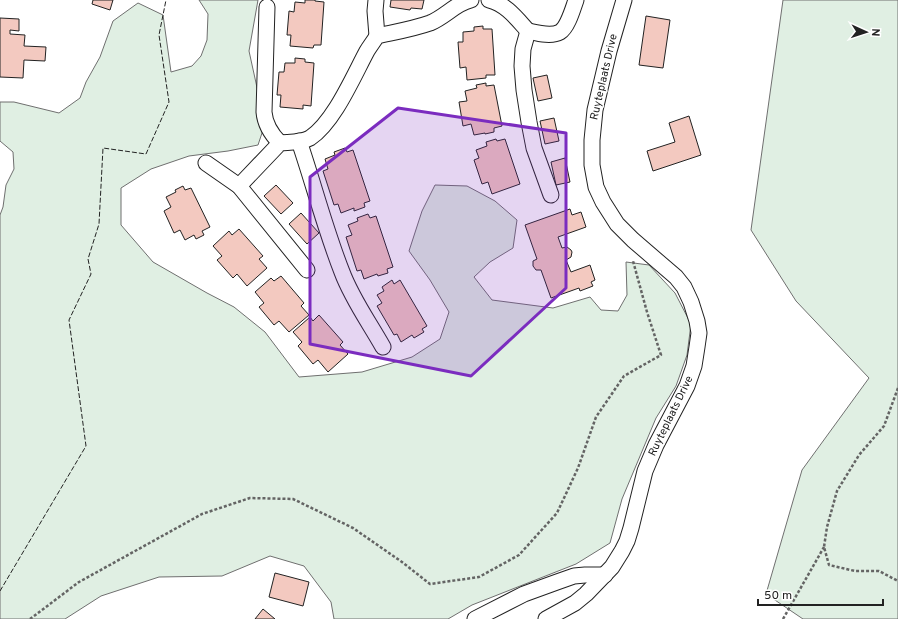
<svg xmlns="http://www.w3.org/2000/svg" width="898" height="619" viewBox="0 0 898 619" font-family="Overpass,sans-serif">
<rect width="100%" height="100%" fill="#fff"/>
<!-- green -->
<g fill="#e0efe3" stroke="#6f6f6f">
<polygon points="199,0 258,0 249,51 265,124 258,145 228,151 189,156 151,169 121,188 121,225 153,262 207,293 234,307 265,332 299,377 362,372 412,357 440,339 449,312 430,280 409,251 422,211 435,185 467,186 495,201 517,220 513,248 490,262 474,277 492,300 553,308 590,297 601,310 618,311 627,295 626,262 649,265 675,293 691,324 687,355 676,386 656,418 622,499 610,543 576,564 472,605 448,619 334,619 331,602 304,566 270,556 222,576 159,577 101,596 65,619 0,619 0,215 3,207 6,185 14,169 13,152 0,141 0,102 14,102 59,113 80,98 86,82 100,57 113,21 138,3 163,15 171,72 192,66 201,56 207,40 208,14"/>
<polygon points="783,0 898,0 898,619 803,619 766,594 802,470 869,378 796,301 751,230"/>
</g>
<!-- building -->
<g fill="#f3c9c0" stroke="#222">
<polygon points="93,0 113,0 110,10 92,4"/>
<polygon points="305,0 315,0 315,1 324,2 321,45 314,45 313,48 290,46 291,35 287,35 289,11 294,12 295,2 305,3"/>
<polygon points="391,0 424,0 422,9 411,8 410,10 390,7"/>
<polygon points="646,16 670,20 663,68 639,65"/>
<polygon points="0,18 19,19 19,31 10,30 10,34 25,35 24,46 46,47 45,61 24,60 23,78 0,77"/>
<polygon points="483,26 483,29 492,29 495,75 486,75 486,78 467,80 466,67 460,68 458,42 463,42 463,32 474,31 474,27"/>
<polygon points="295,58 305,59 305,62 314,63 311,106 303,105 303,109 280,107 281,95 277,95 279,72 284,72 285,63 295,63"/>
<polygon points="547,75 552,98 538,101 533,78"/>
<polygon points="486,83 486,86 494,85 502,126 494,128 494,132 485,134 485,133 474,135 471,124 463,126 459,102 467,101 465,91 477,88 476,85"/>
<polygon points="689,116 701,155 653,171 647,151 675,142 669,123"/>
<polygon points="554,118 559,141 545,144 540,121"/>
<polygon points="496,139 497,141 505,139 520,184 492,194 488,182 482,184 474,160 479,158 476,150 487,146 486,142"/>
<polygon points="345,148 347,152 353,150 370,201 364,203 365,207 354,211 354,208 341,213 338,204 334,205 323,171 328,169 325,159 335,155 334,152"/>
<polygon points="565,158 570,182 556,185 551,162"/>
<polygon points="276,185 293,203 281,214 264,196"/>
<polygon points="183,186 185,190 191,188 210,227 202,231 204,235 196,239 194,235 185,240 180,230 174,233 164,211 171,207 166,197 176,192 175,190"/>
<polygon points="570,209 572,215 581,212 586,227 558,237 562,248 567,247 571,250 572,252 571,257 566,260 571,272 590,265 595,280 591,282 593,286 580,291 579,288 551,298 541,270 536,270 533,266 533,261 537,259 525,225"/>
<polygon points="301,213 319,233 307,244 289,224"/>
<polygon points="368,214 370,218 376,216 393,267 387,269 388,273 378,276 377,274 364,279 361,270 357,271 346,237 352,235 348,225 358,221 357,218"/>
<polygon points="239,229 263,256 259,259 267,268 247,286 237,274 233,278 217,260 222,256 213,246 229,231 232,235"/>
<polygon points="281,276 304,303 301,306 309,315 289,332 279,321 274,325 259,307 264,303 255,292 271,278 274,281"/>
<polygon points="392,280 394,284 400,280 427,326 422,329 424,332 414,338 412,335 401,342 397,334 394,335 377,306 382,303 377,295 384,291 382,287"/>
<polygon points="319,315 343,342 340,345 348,354 328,372 318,360 313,364 298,346 302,342 293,332 310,317 313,321"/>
<polygon points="275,573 309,582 303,606 269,597"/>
<polygon points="263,609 275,619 255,619"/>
</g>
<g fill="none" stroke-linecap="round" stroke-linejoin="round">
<defs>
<g id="minor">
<polyline points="376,0 375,11 377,36"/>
<path d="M 489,0 C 506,4 517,19 528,31"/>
<path d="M 267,7 L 264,112 C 265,124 271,134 280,143"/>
<polyline points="528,31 523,49 522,66 524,90 529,122 534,148 551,195"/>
<path d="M 528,31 C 537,33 551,37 560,32 C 568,27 573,8 576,0"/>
<path d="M 299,141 C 314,185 325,229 342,272 C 352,299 369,322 383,347"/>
<polyline points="206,163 239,186 307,270"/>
<path d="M 239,186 L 280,143 C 289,142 301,143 310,138 C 334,122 353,77 367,51 C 370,46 374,41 377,36 C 395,32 413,29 430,23 C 445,17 456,3 471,0"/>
<polyline points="475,619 524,594 557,582 574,576 585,575 605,575"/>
<polyline points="546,619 575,603 586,594 612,567 622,551 627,541 631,528 645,471 656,445 687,386 694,366 697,347 699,333 697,321 691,302 684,287 676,277 633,240 617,224 603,202 596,187 592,165 592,140 595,110 609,51 624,0"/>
</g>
</defs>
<!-- minor casing -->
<use href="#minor" stroke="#222" stroke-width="17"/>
<!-- path -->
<g stroke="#646464" stroke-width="2.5" stroke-dasharray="3 2" stroke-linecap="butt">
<polyline points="898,388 884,426 859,455 837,491 827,527 824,547 829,565 855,571 879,571 898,581"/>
<polyline points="30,619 79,582 202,514 250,498 293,499 353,528 402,562 430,584 479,577 519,555 557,513 578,468 596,417 624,376 661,355 647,312 633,261"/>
<polyline points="783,619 824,547"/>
</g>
<!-- minor -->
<use href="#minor" stroke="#fff" stroke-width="15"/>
<!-- fence -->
<polyline stroke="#222" stroke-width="1" stroke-dasharray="5 2" stroke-linecap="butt" points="0,591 86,446 69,320 91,274 88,259 99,224 103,148 146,154 169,102 159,35 166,0"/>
</g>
<!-- marked area -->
<path fill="#7b2cbf" fill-opacity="0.2" stroke="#7b2cbf" stroke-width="3" stroke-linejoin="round" d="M 398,108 L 566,133 L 566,288 L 471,376 L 310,344 L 310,177 Z"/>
<g text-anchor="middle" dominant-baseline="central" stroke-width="3" stroke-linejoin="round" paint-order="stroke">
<!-- street labels -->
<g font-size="11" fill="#222" stroke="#fff">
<text transform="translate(604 77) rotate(-77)">Ruyteplaats Drive</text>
<text transform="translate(671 416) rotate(-64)">Ruyteplaats Drive</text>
</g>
</g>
<!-- north arrow -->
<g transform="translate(866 32) rotate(93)" stroke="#ffffff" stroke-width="3" paint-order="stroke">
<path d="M0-3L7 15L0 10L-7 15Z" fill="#222222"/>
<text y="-6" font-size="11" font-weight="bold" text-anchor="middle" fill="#222222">N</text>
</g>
<!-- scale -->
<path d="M758 599v6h125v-6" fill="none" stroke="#222222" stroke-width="2"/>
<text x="764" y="599" font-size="12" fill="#222222" stroke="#ffffff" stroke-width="3" paint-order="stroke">50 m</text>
</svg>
